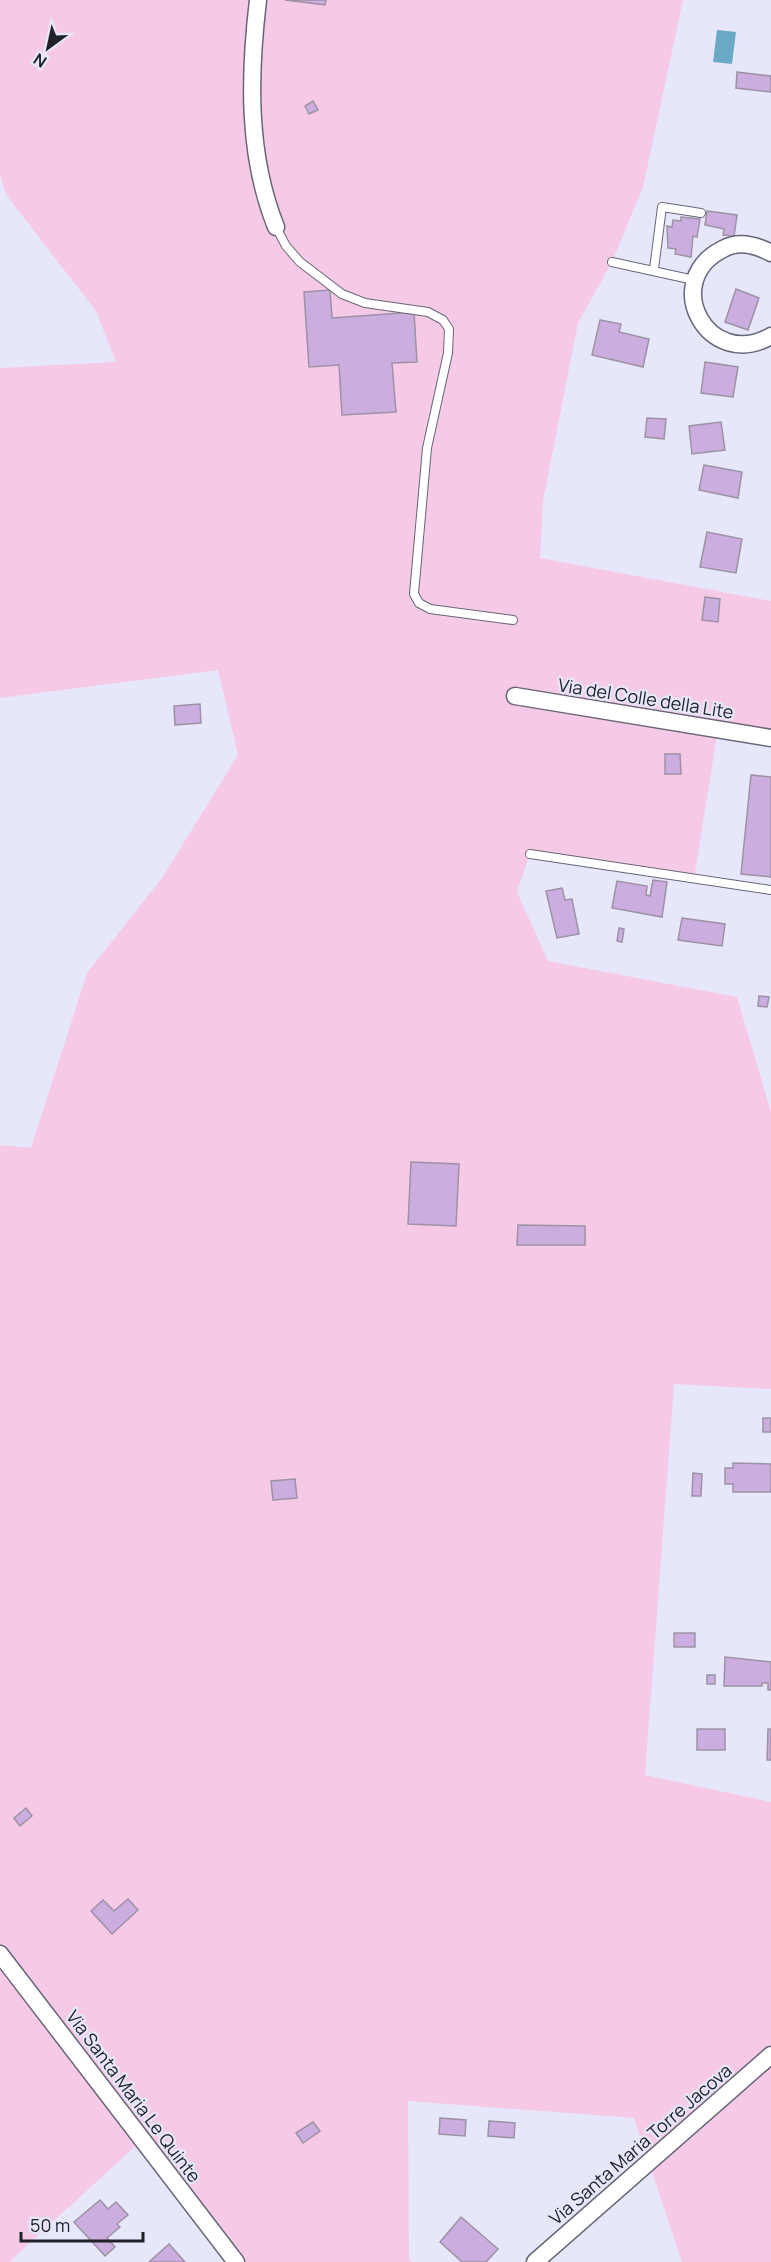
<svg xmlns="http://www.w3.org/2000/svg" width="771" height="2262" viewBox="0 0 771 2262" font-family="Manrope,sans-serif">
<rect width="100%" height="100%" fill="#e6e7fb"/>
<!-- green -->
<polygon fill="#f6cae6" points="0,0 683,0 643,187 612,262 578,323 543,501 540,558 771,601 771,738 718,729 694,879 530,854 517,892 548,961 737,997 771,1112 771,1389 674,1384 645,1775 771,1802 771,2262 682,2262 634,2118 408,2101 409,2259 412,2262 236,2262 142,2140 9,2262 0,2262 0,1145 31,1148 87,973 162,878 238,755 218,670 0,698 0,368 116,362 96,311 7,196 0,175"/>
<!-- water -->
<polygon fill="#69a9c6" points="717,30 736,32 732,64 713,62"/>
<!-- building -->
<g fill="#ccade0" stroke="#9c92a3" stroke-width="1.5">
<polygon points="285,0 326,0 325,5"/>
<polygon points="737,72 771,76 771,92 736,88"/>
<polygon points="313,101 318,110 309,114 305,106"/>
<polygon points="707,211 737,215 734,236 723,235 724,229 705,225"/>
<polygon points="681,217 700,219 697,237 693,236 691,257 675,254 676,249 668,248 667,226 672,227 673,220 681,221"/>
<polygon points="736,289 759,298 748,330 725,322"/>
<polygon points="330,290 332,318 414,312 417,362 392,363 396,412 342,415 339,365 309,367 304,292"/>
<polygon points="600,320 621,324 619,332 649,339 643,367 592,355"/>
<polygon points="705,362 738,367 733,397 701,393"/>
<polygon points="647,418 666,419 664,439 645,437"/>
<polygon points="721,422 725,450 692,454 689,426"/>
<polygon points="704,465 742,472 738,498 699,490"/>
<polygon points="707,532 742,539 736,573 700,567"/>
<polygon points="705,597 720,599 718,622 702,620"/>
<polygon points="200,704 201,723 175,725 174,706"/>
<polygon points="665,754 680,754 681,774 665,774"/>
<polygon points="751,775 771,777 771,877 741,874"/>
<polygon points="653,880 667,882 662,917 612,908 617,881 647,886 646,895 650,896"/>
<polygon points="562,888 565,900 572,899 579,934 557,938 546,891"/>
<polygon points="682,918 725,924 722,946 678,940"/>
<polygon points="619,928 624,929 622,942 617,941"/>
<polygon points="759,996 769,997 767,1007 758,1006"/>
<polygon points="411,1162 459,1164 456,1226 408,1224"/>
<polygon points="518,1225 585,1226 585,1245 517,1245"/>
<rect x="763" y="1418" width="8" height="14"/>
<polygon points="733,1463 771,1464 771,1492 733,1492 733,1484 725,1484 725,1468 733,1468"/>
<polygon points="693,1473 702,1474 701,1496 692,1496"/>
<polygon points="295,1479 297,1498 273,1500 271,1481"/>
<rect x="674" y="1633" width="21" height="14"/>
<polygon points="725,1657 771,1662 771,1690 768,1690 768,1683 762,1683 762,1686 724,1686"/>
<rect x="707" y="1675" width="8" height="9"/>
<rect x="697" y="1729" width="28" height="21"/>
<polygon points="768,1729 771,1729 771,1760 767,1760"/>
<polygon points="26,1808 32,1816 20,1826 14,1818"/>
<polygon points="128,1899 138,1910 112,1934 91,1911 103,1900 114,1911"/>
<polygon points="440,2118 466,2120 465,2136 439,2134"/>
<polygon points="489,2121 515,2123 514,2138 488,2136"/>
<polygon points="313,2122 320,2131 303,2143 296,2133"/>
<polygon points="100,2200 108,2209 116,2202 128,2215 117,2224 120,2227 107,2238 115,2247 105,2256 74,2222"/>
<polygon points="461,2217 498,2249 486,2262 462,2262 440,2242"/>
<polygon points="169,2244 185,2262 149,2262"/>
</g>
<g fill="none" stroke-linecap="round" stroke-linejoin="round">
<defs>
<g id="lane">
<polyline points="276,227 286,246 300,262 342,294 365,303 428,312 443,320 449,329 448,353 427,448 414,594 419,603 430,609 513,620"/>
<polyline points="612,262 694,280"/>
<polyline points="654,269 662,207 701,213"/>
<polyline points="530,854 771,890"/>
</g>
<g id="street">
<path d="M 258,0 C 249,76 247,155 276,227"/>
<path d="M 771,253 C 756,245 739,240 723,249 C 659,281 708,372 771,336"/>
<polyline points="515,696 771,738"/>
<polyline points="0,1954 236,2262"/>
<polyline points="535,2262 771,2055"/>
</g>
</defs>
<!-- lane casing -->
<use href="#lane" stroke="#667" stroke-width="10"/>
<!-- street casing -->
<use href="#street" stroke="#667" stroke-width="19"/>
<!-- lane -->
<use href="#lane" stroke="#fff" stroke-width="8"/>
<!-- street -->
<use href="#street" stroke="#fff" stroke-width="16"/>
</g>
<g text-anchor="middle" dominant-baseline="central" stroke-width="4.5" stroke-linejoin="round" paint-order="stroke">
<!-- street labels -->
<g font-size="18" fill="#212128" stroke="#e6e7fb">
<text transform="translate(646 698) rotate(9)">Via del Colle della Lite</text>
<text transform="translate(134 2096) rotate(53)">Via Santa Maria Le Quinte</text>
<text transform="translate(640 2144) rotate(-41)">Via Santa Maria Torre Jacova</text>
</g>
</g>
<!-- north arrow -->
<g transform="translate(48 48) rotate(213)" stroke="#e6e7fb" stroke-width="4.5" paint-order="stroke">
<path d="M0-4.5L10 22L0 15L-10 22Z" fill="#212128"/>
<text y="-9" font-size="16" font-weight="bold" text-anchor="middle" fill="#212128">N</text>
</g>
<!-- scale -->
<path d="M21 2232v9h122v-9" fill="none" stroke="#212128" stroke-width="3"/>
<text x="30" y="2232" font-size="18" fill="#212128" stroke="#e6e7fb" stroke-width="4.5" paint-order="stroke">50 m</text>
</svg>
